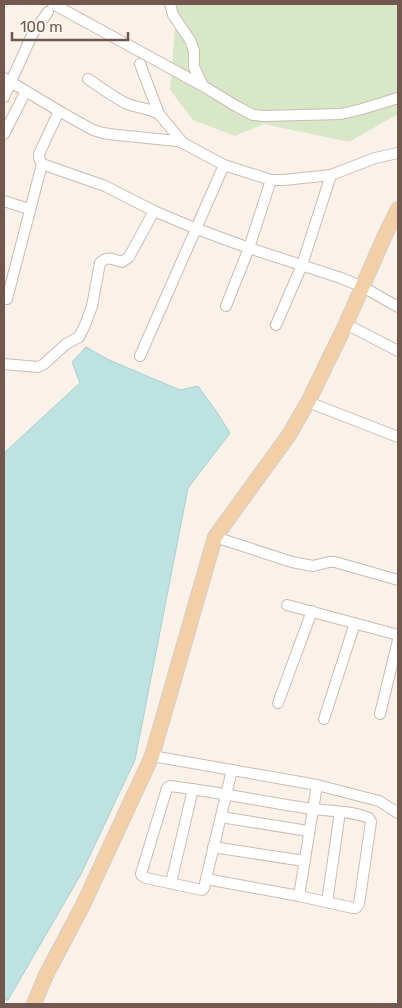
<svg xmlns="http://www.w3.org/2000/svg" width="402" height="1008" viewBox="0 0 402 1008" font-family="Rubik,sans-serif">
<rect width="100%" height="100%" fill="#faf1e8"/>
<!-- green -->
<polygon fill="#d7e7c8" points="177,4 398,4 398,114 349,142 264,124 235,136 193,120 170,90"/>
<!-- water -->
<polygon fill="#bee1e2" stroke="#a5d1d3" points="86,347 109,360 180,390 198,386 218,414 230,433 188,488 135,760 81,874 8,1000 4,1000 4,453 80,383 72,362"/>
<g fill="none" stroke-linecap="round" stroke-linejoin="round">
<defs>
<g id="minor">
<polyline points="53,4 203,86 236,106 253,115 264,116 341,114 362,109 398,98"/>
<polyline points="170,4 173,15 190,40 194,51 194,67 202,84"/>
<polyline points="140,64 159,114"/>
<polyline points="4,78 59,111 93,130 103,133 117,135 177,141 183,143 224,165 271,180 284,180 331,175 375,158 398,153"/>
<path d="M 88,79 C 100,87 112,96 125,103 C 136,108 149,108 159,114 L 183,143"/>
<polyline points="4,97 32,35 48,12"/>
<polyline points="59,111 39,154 39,158 42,164 105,186 154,211 197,229 249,248 341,278 363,287 398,307"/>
<polyline points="4,134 26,91"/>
<polyline points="4,201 29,209"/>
<polyline points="7,299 42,164"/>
<polyline points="226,306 249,248 271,180"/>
<polyline points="346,324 398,351"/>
<polyline points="276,325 302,265 331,175"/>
<polyline points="140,356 224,165"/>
<path d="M 4,364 L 38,367 L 44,364 L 66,344 L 79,337 L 85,325 L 92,306 L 100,263 C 107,255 114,260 122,262 L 129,257 L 154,211"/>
<polyline points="308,402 398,437"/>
<polyline points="215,537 292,562 313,566 329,562 335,562 398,580"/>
<polyline points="287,605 398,635"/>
<polyline points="278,703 312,611"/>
<polyline points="380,714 398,640"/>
<polyline points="324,719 355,623"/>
<polyline points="152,756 317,785 379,801 398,813"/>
<polyline points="232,770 206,879 299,896 317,785"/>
<polyline points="221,817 308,831"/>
<polyline points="213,847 304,861"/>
<path d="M 206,879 L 204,888 L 202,890 L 146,878 L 142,876 L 141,874 L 167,788 L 170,786 C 218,792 265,802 312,809 C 331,811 352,811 369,818 L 371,822 L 359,904 L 356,908 L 353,908 L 299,896"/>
<polyline points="171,883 193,789"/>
<polyline points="327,902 340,812"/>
</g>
<polyline id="major" points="34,1004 46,975 83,905 152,756 215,537 289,435 308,402 346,324 386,233 398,209"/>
</defs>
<!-- minor casing -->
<use href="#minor" stroke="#cdbbb2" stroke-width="12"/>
<!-- major casing -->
<use href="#major" stroke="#d5cdca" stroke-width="16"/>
<!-- minor -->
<use href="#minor" stroke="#fff" stroke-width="10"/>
<!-- major -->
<use href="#major" stroke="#f2cfa7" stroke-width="14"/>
</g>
<!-- border -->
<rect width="402" height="1008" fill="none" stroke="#72574e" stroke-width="10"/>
<!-- scale -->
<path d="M12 32v8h116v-8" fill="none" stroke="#72574e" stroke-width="2.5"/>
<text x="20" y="32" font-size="15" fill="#72574e" stroke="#fdf6ee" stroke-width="4" paint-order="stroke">100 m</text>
</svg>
